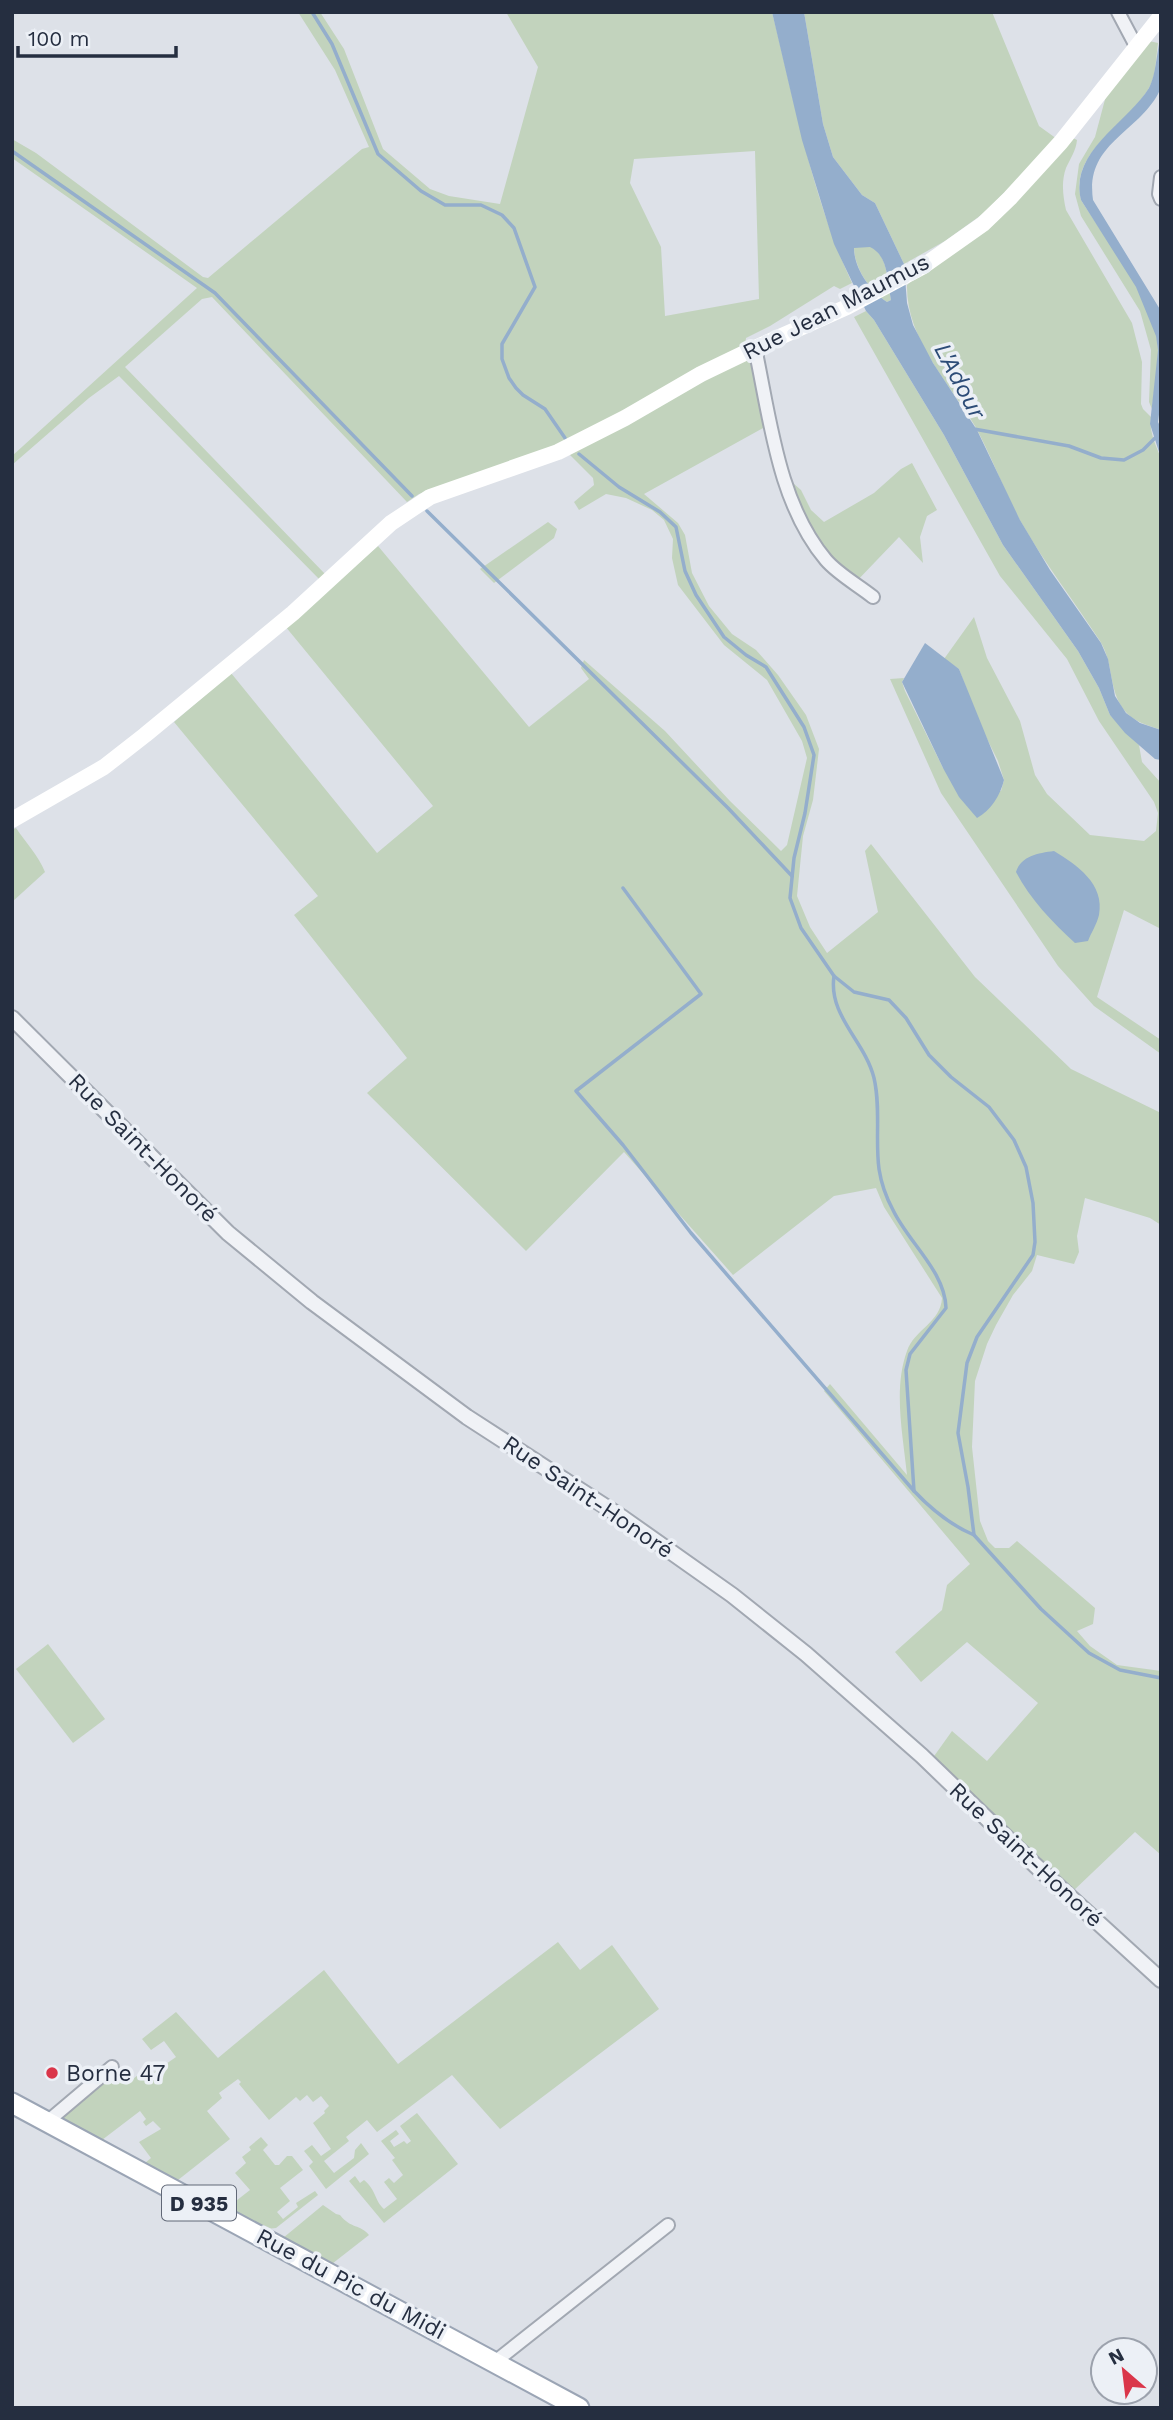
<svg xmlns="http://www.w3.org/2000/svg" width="1173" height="2420" viewBox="0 0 1173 2420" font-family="'Work Sans',sans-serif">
<rect width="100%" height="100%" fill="#dde1e8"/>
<!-- green -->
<g fill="#c2d3bd" fill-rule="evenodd">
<path d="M 298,12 L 320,12 L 344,49 L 383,149 L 430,189 L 449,196 L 500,204 L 538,67 L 506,12 L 772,12 C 795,103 812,197 852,283 L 840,289 L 834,286 L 770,326 L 746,338 L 745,346 L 575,439 L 419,494 L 407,502 L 212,297 L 202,299 L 125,367 L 326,575 L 321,581 L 119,376 L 89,398 L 12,465 L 12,456 L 197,288 L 12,158 L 12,139 L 36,153 L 203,277 L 208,278 L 362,149 L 369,147 L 335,70 ZM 755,151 L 759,299 L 665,316 L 661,247 L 630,183 L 634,159 Z"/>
<polygon points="804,12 992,12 1039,126 1057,139 984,213 945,241 904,264 875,203 862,195 833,157 823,124"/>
<path d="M 1149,41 L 1158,43 C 1156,56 1156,75 1150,86 C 1130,124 1069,150 1081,200 C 1105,239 1157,304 1158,349 C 1158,369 1154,390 1152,409 L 1149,402 L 1151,350 L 1140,311 L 1081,216 L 1075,194 L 1079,164 L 1095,137 L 1107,92 Z"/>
<path d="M 1073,138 L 1077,140 C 1076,151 1070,159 1066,168 C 1061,182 1063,196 1066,210 L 1132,323 L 1142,362 L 1141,404 L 1143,409 L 1151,417 C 1149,431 1155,444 1161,458 L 1161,730 C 1148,725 1133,722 1124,710 C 1108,689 1114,663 1100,641 C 1074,601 1045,564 1021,522 C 1004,491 992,457 975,426 C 949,383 906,339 907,285 Z"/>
<path d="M 870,246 C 889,256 887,281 891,300 L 887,302 C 870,291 854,268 854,247 Z"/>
<polygon points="866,311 874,320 944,435 1003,545 1078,651 1099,688 1110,715 1139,745 1142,762 1161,783 1161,929 1124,910 1097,997 1161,1040 1161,1054 1094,1006 1058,966 941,793 890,679 904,678 902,682 905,691 943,768 1001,791 1004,780 998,761 979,723 959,669 944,659 974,617 987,658 1020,721 1035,775 1047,794 1090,835 1144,841 1156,831 1158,813 1154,802 1099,721 1067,659 1000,576 854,317"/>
<path d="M 751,356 L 765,427 L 644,494 L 678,523 L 685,535 L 692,573 L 709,606 L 732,634 L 756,650 L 778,675 L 806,715 L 819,749 L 813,800 L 803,836 L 797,896 L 810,927 L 827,953 L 878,912 L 865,851 L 871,844 L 975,977 L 1071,1069 L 1161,1113 L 1161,1225 L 1150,1218 L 1085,1198 L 1077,1236 L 1079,1252 L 1074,1264 L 1037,1255 L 1032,1271 L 1013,1295 L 996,1325 L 987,1344 L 975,1381 L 972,1447 L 980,1521 L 988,1541 L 995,1548 L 1009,1548 L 1017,1541 L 1095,1608 L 1093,1624 L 1077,1631 L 1090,1646 L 1117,1665 L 1161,1671 L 1161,1855 L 1135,1832 L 1071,1893 L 932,1759 L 952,1731 L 987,1761 L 1038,1703 L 967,1642 L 921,1682 L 895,1652 L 942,1610 L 947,1585 L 970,1564 L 824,1391 L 830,1384 L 907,1475 C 903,1435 893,1389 907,1351 C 914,1330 941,1322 942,1298 L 884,1207 L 876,1188 L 834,1196 L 733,1275 L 624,1152 L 526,1251 L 367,1093 L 407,1058 L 294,915 L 318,896 L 174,722 L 231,673 L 377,853 L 433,806 L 285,626 L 378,546 L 529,727 L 589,679 L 581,668 L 584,660 L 665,731 L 730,801 L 781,851 L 787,845 L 807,758 L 802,741 L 767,680 L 724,645 L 678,585 L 672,558 L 673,539 L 664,520 L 652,510 L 626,498 L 606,494 L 579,510 L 574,502 L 594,485 L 593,478 L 568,453 Z"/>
<polygon points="912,463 937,510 927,516 920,537 923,563 899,537 853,585 836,575 783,487 794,484 801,490 811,510 824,522 874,493 901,469"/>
<polygon points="548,522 557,529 554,538 494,583 480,569"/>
<path d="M 16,828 C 26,843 38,855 45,872 L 12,902 L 12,830 Z"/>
<polygon points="48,1644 105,1719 73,1743 16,1669"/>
<polygon points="558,1942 580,1970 612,1945 659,2009 500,2129 452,2075 377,2132 367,2120 346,2137 349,2141 324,2161 334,2173 354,2158 355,2150 361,2143 369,2154 326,2189 309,2166 313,2162 304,2151 312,2145 321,2156 331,2149 313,2123 325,2113 324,2111 329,2106 321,2096 313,2102 307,2095 300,2101 296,2097 269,2120 239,2084 241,2082 238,2079 219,2093 222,2098 207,2111 230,2139 178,2180 145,2163 151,2158 139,2142 161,2129 153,2121 146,2126 143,2122 146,2119 140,2111 102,2140 60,2118 117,2071 128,2083 148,2067 153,2073 176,2057 164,2041 151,2050 142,2039 176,2012 218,2058 324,1970 398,2064"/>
<path d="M 417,2113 L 458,2164 L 384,2223 L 349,2181 L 355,2176 L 360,2183 L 364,2180 C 377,2191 374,2200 384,2209 L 397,2199 L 384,2182 L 389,2178 L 394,2183 L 403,2175 L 392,2160 L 395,2158 L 381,2141 L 396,2130 L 399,2134 L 390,2141 L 394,2147 L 404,2141 L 407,2144 L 411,2141 L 400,2126 Z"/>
<polygon points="261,2137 268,2145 263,2150 275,2165 279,2165 287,2156 292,2156 303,2170 280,2188 290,2201 277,2212 283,2219 298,2207 296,2203 315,2191 318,2195 276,2228 266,2229 227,2208 250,2190 235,2173 246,2163 242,2157 251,2150 249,2147"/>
<path d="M 323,2205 L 336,2214 L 340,2215 C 351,2229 360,2224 369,2235 L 328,2267 L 283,2238 Z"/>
</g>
<!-- water -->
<g fill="#94aecc" fill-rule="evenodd">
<path d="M 772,12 L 804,12 L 823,124 L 833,157 L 862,195 L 875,203 L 904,264 L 907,303 L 913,325 L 933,363 L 977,430 L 1020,520 L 1050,570 L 1101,643 L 1108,659 L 1115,696 L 1126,713 L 1140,723 L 1161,730 L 1161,760 L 1155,759 L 1125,733 L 1110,715 L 1099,688 L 1078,651 L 1003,545 L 944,435 L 874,320 L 866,311 L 834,244 L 802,140 ZM 870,247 C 889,256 887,281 891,300 L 887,302 C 870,291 854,268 854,248 Z"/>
<path d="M 1161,35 C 1161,49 1165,82 1158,94 C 1136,134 1085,144 1093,200 L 1161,311 L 1161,400 L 1158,422 L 1161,428 L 1161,458 L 1150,424 L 1158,350 L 1156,336 L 1136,287 L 1081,200 C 1069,152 1127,123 1149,88 C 1156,76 1157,49 1161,35 Z"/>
<path d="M 925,643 L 959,669 L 1004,780 C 1000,796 991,810 977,818 L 959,797 L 943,768 L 902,682 Z"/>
<path d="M 1054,851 C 1077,865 1105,884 1099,915 C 1097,924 1091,933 1088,941 L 1075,943 C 1053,923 1030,899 1016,872 C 1021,856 1038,853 1054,851 Z"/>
</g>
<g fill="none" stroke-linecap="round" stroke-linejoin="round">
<!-- stream -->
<g stroke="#94aecc" stroke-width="3.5">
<polyline points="312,12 332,44 378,154 421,191 445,205 481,205 502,215 514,228 535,287 502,344 502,359 509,378 516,388 523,395 545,409 565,438"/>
<polyline points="12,151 215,293 412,496"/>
<polyline points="974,429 1069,446 1101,458 1124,460 1143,450 1155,438"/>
<polyline points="579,454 619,487 660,512 676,527 685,571 696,595 724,637 746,655 766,667 804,727 814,755 805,813 794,858 790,898 801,928 834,976 854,992 889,1000 906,1018 929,1055 951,1077 989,1107 1014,1140 1026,1167 1033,1203 1035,1242 1033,1255 977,1337 967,1363 958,1433 968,1487 974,1535 1041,1609 1089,1653 1120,1670 1161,1678"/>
<polyline points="427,511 728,808 792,876"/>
<polyline points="623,888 701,994 576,1091 623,1145 691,1233 914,1491"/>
<path d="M 834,976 C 828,1016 865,1041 874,1078 C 881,1108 875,1140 879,1169 C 881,1182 887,1199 893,1210 C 908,1242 945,1271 946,1308 L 910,1354 L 906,1370 L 914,1491 C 932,1510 950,1525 974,1535"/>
</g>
<defs>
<g id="minor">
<polyline points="1118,12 1136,46"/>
<polyline points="1161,177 1159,194 1161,199"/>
<path d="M 755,348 C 770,418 778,503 826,560 C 838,574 858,585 873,597"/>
<polyline points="47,2122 112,2067"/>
<polyline points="496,2361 668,2225"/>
</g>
<polyline id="tertiary" points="12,1018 228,1233 312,1302 467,1417 623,1518 732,1595 806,1654 922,1756 1035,1865 1161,1980"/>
<polyline id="primary" points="12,2103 579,2408"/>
</defs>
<!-- minor casing -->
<use href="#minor" stroke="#a2a8b2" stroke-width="16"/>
<!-- tertiary casing -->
<use href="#tertiary" stroke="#a2a8b2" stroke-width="18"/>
<!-- primary casing -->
<use href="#primary" stroke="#9ba5b5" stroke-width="23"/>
<!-- minor -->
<use href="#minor" stroke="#f0f2f6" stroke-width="12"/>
<!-- tertiary -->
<use href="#tertiary" stroke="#f0f2f6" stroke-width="14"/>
<!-- secondary -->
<polyline stroke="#fff" stroke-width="16" points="12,820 104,767 145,735 293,613 391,523 430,497 558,452 625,418 701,374 755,348 847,307 922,267 983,224 1010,198 1061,142 1161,16"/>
<!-- primary -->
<use href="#primary" stroke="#fff" stroke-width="19"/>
</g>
<!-- markers -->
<circle fill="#da364a" stroke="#ecf0f6" stroke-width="2.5" cx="52" cy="2073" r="7"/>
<g text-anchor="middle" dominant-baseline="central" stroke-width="7" stroke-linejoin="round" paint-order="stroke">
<!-- shield labels -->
<rect fill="#ecf0f6" stroke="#616877" stroke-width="2" x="162" y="2185.5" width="74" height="35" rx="5"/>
<g font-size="21" font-weight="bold" fill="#252e40">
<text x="199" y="2203">D 935</text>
</g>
<!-- street labels -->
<g font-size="23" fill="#252e40" stroke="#ecf0f6">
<text transform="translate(836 307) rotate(-27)">Rue Jean Maumus</text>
<text transform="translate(143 1148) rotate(45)">Rue Saint-Honoré</text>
<text transform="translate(588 1497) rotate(34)">Rue Saint-Honoré</text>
<text transform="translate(1026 1855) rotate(43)">Rue Saint-Honoré</text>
<text transform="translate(351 2284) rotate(28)">Rue du Pic du Midi</text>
</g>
<!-- poi labels -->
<g font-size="23" fill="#252e40" stroke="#ecf0f6" text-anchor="start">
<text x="66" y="2073">Borne 47</text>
</g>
<!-- water labels -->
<g font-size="24" font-style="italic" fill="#2c4c77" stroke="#ecf0f6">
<text transform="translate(960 381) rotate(62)">L'Adour</text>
</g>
</g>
<!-- border -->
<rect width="1173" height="2420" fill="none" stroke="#252e40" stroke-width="28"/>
<!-- north arrow -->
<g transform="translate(1124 2371) rotate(332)"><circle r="33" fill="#ecf0f6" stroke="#9ca2ad" stroke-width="2"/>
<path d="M0-5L12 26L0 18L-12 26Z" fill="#da364a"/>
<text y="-10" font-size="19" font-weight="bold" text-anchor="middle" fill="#252e40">N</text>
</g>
<!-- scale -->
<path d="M18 46v10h158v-10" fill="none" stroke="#252e40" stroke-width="3.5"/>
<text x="28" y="46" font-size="21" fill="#252e40" stroke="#ecf0f6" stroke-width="5" paint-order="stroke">100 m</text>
</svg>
